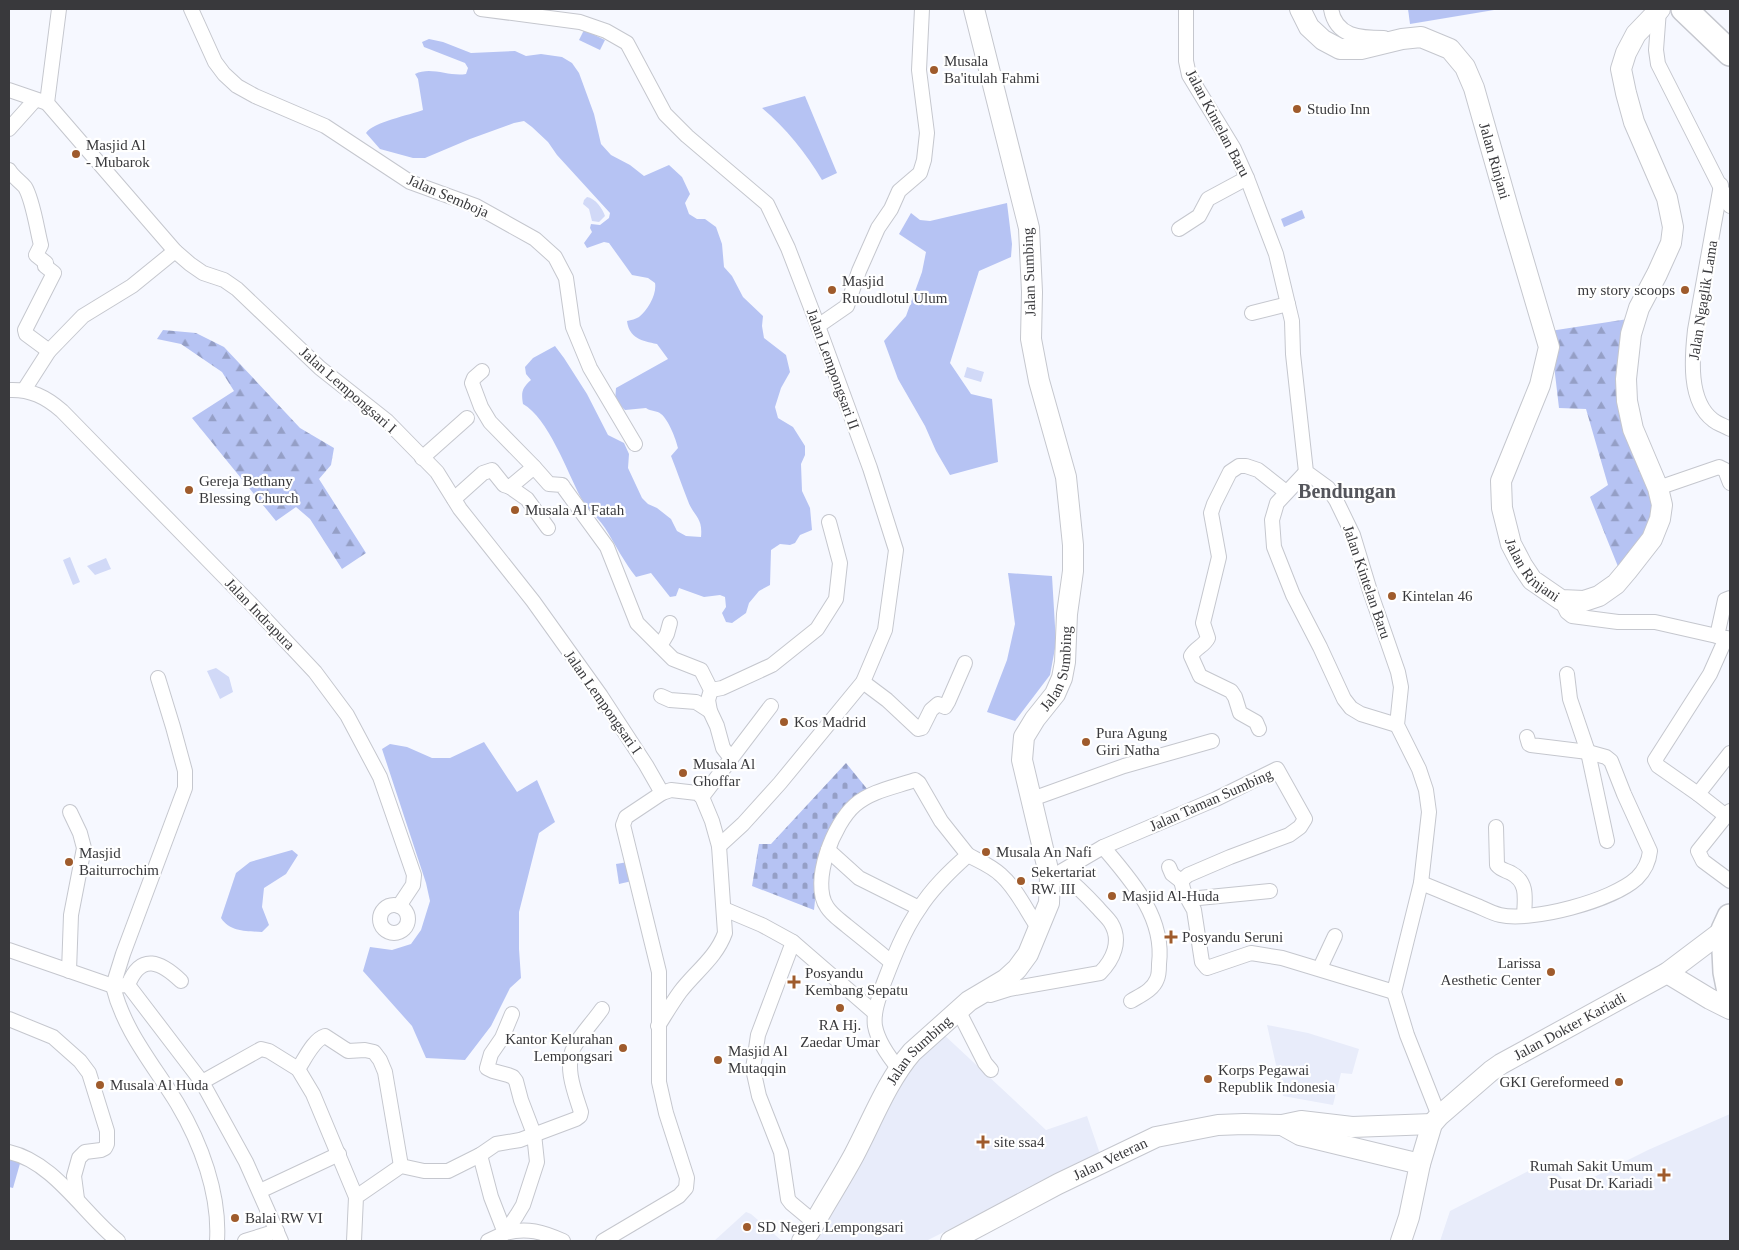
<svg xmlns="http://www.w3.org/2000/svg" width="1739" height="1250" viewBox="0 0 1739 1250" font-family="Georgia,serif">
<defs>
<pattern id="forest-firs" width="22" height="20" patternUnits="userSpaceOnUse" patternTransform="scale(1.25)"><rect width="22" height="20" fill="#b6c3f3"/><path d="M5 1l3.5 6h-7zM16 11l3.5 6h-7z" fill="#959fc6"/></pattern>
<pattern id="cemetery-stones" width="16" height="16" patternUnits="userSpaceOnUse" patternTransform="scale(1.25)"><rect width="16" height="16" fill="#b6c3f3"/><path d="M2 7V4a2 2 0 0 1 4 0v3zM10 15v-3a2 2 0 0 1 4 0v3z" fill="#959fc6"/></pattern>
</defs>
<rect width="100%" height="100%" fill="#f6f8ff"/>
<!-- built -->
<g fill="#e8ecfa">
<polygon points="1267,1025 1308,1033 1359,1049 1352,1074 1341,1073 1333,1105 1283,1096"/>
<polygon points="941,1032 1046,1130 1087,1116 1100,1154 926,1241 809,1241 841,1193 904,1080"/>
<polygon points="1730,1114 1730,1241 1440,1241 1450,1211 1546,1162 1572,1188 1648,1150"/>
<polygon points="746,1212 751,1214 782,1241 714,1241"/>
</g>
<!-- green -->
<g fill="#b6c3f3">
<polygon points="1408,9 1500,9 1410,24"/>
<polygon points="584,30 605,40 600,50 579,40"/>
<path d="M 429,39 L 443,42 L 471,53 L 515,51 L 526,56 L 541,54 L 562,57 L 572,63 L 579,73 L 594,114 L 601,144 L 611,155 L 630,165 L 644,176 L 669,165 L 682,177 L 690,194 L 685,203 L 689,214 L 697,219 L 705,219 L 716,227 L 722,244 L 724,267 L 732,276 L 743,297 L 763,316 L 762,326 L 764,338 L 786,355 L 790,372 L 781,388 L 775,407 L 778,418 L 793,427 L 805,446 L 805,455 L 801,464 L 802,491 L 810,508 L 812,530 L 800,535 L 795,543 L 790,545 L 780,544 L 771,550 L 770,585 L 759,591 L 749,603 L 746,613 L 732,623 L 726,622 L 722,613 L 726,607 L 725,597 L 720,595 L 704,597 L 679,588 L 676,596 L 670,597 L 651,573 L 636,577 C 624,562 615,544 605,528 C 598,517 586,508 581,498 C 567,471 548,418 523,404 C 521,392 522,388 531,380 L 526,374 L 525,367 L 533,358 L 555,346 L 564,358 L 587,394 L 608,435 L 624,443 L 629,454 L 628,468 L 642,498 L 648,504 L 657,508 L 671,519 L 677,531 L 686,536 L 701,537 C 703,517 694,517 688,501 C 682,486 677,471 671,456 L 678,448 C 676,439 668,419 661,414 C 657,410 651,412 646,408 L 625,410 L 615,401 L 616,388 L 668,359 L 657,344 C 642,341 629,338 627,321 C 631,320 636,319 639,317 C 648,310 657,294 655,283 L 648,278 L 632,275 L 609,243 L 604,242 L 587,248 L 584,243 L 592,232 L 590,228 L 591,224 L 600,225 L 609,218 L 610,213 L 557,155 L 548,142 L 532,127 L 524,121 L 514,123 L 470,139 L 425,158 L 413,158 L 380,149 L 366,133 C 373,122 410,115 423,110 L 418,79 L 415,74 C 431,66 449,77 466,74 L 468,68 L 465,63 L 424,47 L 422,42 Z"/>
<path d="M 805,96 L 837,173 L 822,180 C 806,153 786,128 762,108 Z"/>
<polygon points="1007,203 1012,244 1011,257 979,271 950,363 971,394 992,399 998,462 950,475 936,451 925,426 898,379 884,341 906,316 922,272 926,252 899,234 911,213 920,220 930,221"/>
<polygon points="1302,210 1305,218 1284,227 1281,219"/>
<polygon points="1008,573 1052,576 1056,643 1050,675 1015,721 987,712 1007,660 1015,624"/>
<polygon points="484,742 517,792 537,780 555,822 539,833 519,912 519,949 521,978 510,988 491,1026 465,1060 426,1058 412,1026 363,971 370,947 392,950 411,944 421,930 430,901 426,883 382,749 390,744 407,747 432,758 450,758"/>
<path d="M 292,850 L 298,855 L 286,874 L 264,888 L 262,907 L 269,925 L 262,932 C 247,931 230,932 221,918 L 236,873 L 250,862 Z"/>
<polygon points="628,862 632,881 619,884 616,864"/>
<polygon points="9,1159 21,1160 13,1188 9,1187"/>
</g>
<!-- forest -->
<g fill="url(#forest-firs)">
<polygon points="1628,319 1619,361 1656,494 1653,525 1619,569 1590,497 1608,485 1586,409 1559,408 1550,331"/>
<polygon points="163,330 196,333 224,347 300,428 334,448 331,465 319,479 366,553 342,569 310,519 296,507 276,521 192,418 234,391 222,372 181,344 157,339"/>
</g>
<!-- cemetery -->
<polygon fill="url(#cemetery-stones)" points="846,763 868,790 835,822 817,882 814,910 752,886 759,844 771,844"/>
<!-- water -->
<g fill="#d1d9f7">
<path d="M 587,197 C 595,198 603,209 605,216 L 599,222 L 592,221 L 589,209 L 583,204 L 584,200 Z"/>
<polygon points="967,367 984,372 981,382 964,377"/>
<polygon points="70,557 80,582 73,585 63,560"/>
<polygon points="106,558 111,569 95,575 87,566"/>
<polygon points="216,668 229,677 233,692 220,699 207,671"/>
</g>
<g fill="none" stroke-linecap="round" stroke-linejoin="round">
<defs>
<g id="street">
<polyline points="59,9 47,103 175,251 190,264 203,273 224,280 237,289 320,368 387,421 437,472 460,509 533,601 601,696 646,765 662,793"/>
<polyline points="191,9 215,62 224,74 237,86 255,96 325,126 410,182 476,206 535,239 555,257 566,278 573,327 590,368 635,444"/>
<polyline points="481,9 580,22 606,31 627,43 665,114 687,136 767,204 788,248 818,326 870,468 896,550 885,630 863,682 780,783 743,824 719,846"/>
<polyline points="1186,9 1186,61 1189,75 1234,149 1247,178 1276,254 1292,321 1293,354 1306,472 1328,488 1336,500 1353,535 1370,591 1398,672 1401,687 1397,725 1419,769 1426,790 1429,812 1421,883 1394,992 1407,1035 1439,1116"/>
<path d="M 1331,9 C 1336,37 1360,38 1384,38"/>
<polyline points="1659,10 1656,50 1658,64 1730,206"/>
<polyline points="9,90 47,103"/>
<polyline points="9,129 35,100"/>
<path d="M 9,170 C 13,177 20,181 25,187 C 33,200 37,230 41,245 L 36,255 L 46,263 L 45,266 L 54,273 L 25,330 L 26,334 L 49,351"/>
<path d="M 1721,185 L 1695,330 C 1692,357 1688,401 1713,420 C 1718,424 1725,426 1730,429"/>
<polyline points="1179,229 1199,216 1208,199 1247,178"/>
<polyline points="1252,313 1288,304"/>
<polyline points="818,326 847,306 859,271 878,228 891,209 899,191 920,173 924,160 927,133 919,70 922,9"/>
<polyline points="482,371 474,378 472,383 481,407 490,422 534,467"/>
<path d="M 9,390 C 30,389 46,397 62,411 L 252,605 L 315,672 L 347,715 L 380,777 L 414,875 L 413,885 L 399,906"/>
<polyline points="24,390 49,351 83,316 132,286 175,251"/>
<polyline points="422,458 467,418"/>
<polyline points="1306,472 1277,503 1272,520 1274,547 1293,595 1320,647 1344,699 1351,708 1361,714 1397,725"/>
<polyline points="510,487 527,499 548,528"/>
<polyline points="1658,488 1719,467 1725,470 1730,483"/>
<polyline points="454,499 483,473 492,470 504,485 510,487 534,467 549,484 562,485 564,488 607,547 637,623 673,659 701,670 711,690 708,700 710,711 717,726 723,748 730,757"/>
<polyline points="1561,600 1567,612 1572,616 1618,622 1655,622 1730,639"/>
<polyline points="1717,636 1725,600 1730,598"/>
<polyline points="660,646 667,634 670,623"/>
<polyline points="1567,674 1570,699 1588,752 1607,841"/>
<polyline points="863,682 887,700 918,729 922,728 931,710 938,704 945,707 948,702 965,663"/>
<polyline points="711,690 722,688 772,665 817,629 836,599 840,563 829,522"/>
<polyline points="661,696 670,700 696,702 710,711"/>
<path d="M 1259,729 L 1256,722 L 1240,713 L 1235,697 L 1231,691 L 1200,676 L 1191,656 C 1195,648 1204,646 1208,638 L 1203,623 L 1219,557 L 1211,513 L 1214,504 L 1230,472 L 1239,466 L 1246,466 L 1258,470 L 1286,492"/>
<polyline points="1698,794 1658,766 1655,760 1710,674 1726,638"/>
<polyline points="702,797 771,706"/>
<polyline points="1032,799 1124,766 1212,741"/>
<polyline points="1730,811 1698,851 1703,861 1730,881"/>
<polyline points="1726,816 1698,794 1730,753"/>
<path d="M 1496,827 L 1497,865 C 1501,870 1505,870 1511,873 C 1528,882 1525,898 1524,915"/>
<path d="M 1103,847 C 1131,880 1165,917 1159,964 C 1159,968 1159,975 1157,979 C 1153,990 1141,995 1131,1001"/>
<polyline points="828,850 859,878 919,908"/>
<polyline points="1169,867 1172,874 1181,881"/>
<polyline points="1050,878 1103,847 1216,799 1277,769 1305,819 1300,827 1289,835 1230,857 1188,875 1181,881"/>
<polyline points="1181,881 1184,892 1194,910 1202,962 1207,968 1251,953 1282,958 1394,992"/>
<path d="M 1421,883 C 1439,890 1457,898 1475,905 C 1483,908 1491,913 1500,915 C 1532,922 1612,901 1637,878 C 1645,870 1649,861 1650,851 L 1624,794 L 1611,761 L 1606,757 L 1588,752 L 1531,745 L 1529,744 L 1527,737"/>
<polyline points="1190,901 1199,898 1270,891"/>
<circle cx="394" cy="919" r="14"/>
<polyline points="724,909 762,925 793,942 875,1013"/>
<polyline points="793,942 758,1035 753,1069 759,1096 781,1152 788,1199 791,1203 815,1223"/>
<polyline points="9,950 113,986 128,985 202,1082 246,1162 281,1241"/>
<path d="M 891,962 C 877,950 862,938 847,926 C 840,920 832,915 827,907 C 810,882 834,823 855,805 C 871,791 895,787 915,780 L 919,783 L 941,821 L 968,855"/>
<polyline points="1320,968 1335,936"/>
<polyline points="69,971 71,915 84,848 80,833 70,812"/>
<path d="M 128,985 C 141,952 161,962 181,981"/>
<polyline points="113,986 123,954 185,788 185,771 173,727 158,678"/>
<path d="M 113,986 C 124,1031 153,1064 177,1103 C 201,1143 220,1194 217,1241"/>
<path d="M 990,995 L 1009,989 L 1100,973 C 1113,960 1122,941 1111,923 C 1108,918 1102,913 1098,908 C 1086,895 1075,884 1061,873"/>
<polyline points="958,1010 985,1063 991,1070"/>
<polyline points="9,1019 53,1037 80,1061 89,1073 107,1131 107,1144 105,1148 101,1150 85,1152 79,1158 74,1176 77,1199"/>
<path d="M 298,1069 C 305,1059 313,1040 325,1036 L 348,1051 L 365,1050 L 374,1052 L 380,1060 L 385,1072 L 401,1166"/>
<path d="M 899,1069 C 889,1057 878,1042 875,1026 C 873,1012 879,998 883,985 C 893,959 903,932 919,909 C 932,888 950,871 968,855 C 979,861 992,866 1001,875 C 1017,889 1027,912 1039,929"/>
<polyline points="202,1082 261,1049 269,1051 298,1069 313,1094 356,1197"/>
<path d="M 9,1152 C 54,1162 84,1214 118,1241"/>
<polyline points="480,1155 491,1197 505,1233"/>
<polyline points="260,1191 339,1154"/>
<path d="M 505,1233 C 527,1227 543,1232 563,1241"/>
<polyline points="245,1241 277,1231"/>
<path d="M 354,1241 L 356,1197 L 401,1166 L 424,1171 L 448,1171 L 480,1155 L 496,1144 L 520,1140 L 576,1119 L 580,1116 L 581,1112 C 575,1093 564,1067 574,1047 C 581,1034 593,1022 602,1009"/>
<polyline points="488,1241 505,1233 517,1215 523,1205 537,1162 534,1134 521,1100 516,1081 513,1077 508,1075 493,1071 487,1068 491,1054 502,1038 512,1014"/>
<path d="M 603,1241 L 679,1196 L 686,1188 L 687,1178 L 666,1113 L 659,1082 L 659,972 L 623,825 L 626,817 L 662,793 L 671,790 L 697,793 L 702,797 L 712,821 L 719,846 L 725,933 C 716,958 695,972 680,992 C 672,1003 665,1015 658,1026"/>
</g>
<g id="secondary">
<path id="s1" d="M 1300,9 L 1309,27 L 1323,40 L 1340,49 L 1361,49 L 1402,39 L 1421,37 L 1450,49 L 1465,67 L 1474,88 L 1510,215 L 1549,347 L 1540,385 L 1501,481 L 1502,508 L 1511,544 L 1522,565 L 1532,580 L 1561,600 L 1584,601 L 1599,596 L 1616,584 L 1627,571 L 1652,539 L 1660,519 L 1662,505 L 1658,488 L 1633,429 L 1627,401 L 1626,379 L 1631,334 L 1639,308 L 1657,274 L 1671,243 L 1673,227 L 1667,198 L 1634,122 L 1626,93 L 1621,69 L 1626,53 L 1636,34 L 1660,9"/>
<polyline points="1667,973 1710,999 1730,1009"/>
<polyline points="1282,1125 1300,1135 1420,1164"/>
<path id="s2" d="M 802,1241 L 810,1231 C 824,1205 840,1181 854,1155 C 872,1121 887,1081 912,1052 L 969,1001 L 1006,979 L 1017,969 L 1028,954 L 1049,903 L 1050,878 L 1022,760 L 1024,737 L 1035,719 L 1055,694 L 1062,678 L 1065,662 L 1067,614 L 1073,571 L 1073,545 L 1066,477 L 1039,381 L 1031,339 L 1032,292 L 1029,228 L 974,9"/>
<path id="s3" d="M 951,1241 L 1058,1184 L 1156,1137 L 1218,1125 L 1244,1124 L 1282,1125 L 1301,1121 L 1352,1127 L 1432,1124"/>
<path id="s4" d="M 1401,1241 L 1409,1217 L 1420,1164 L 1432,1124 L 1439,1116 L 1491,1071 L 1501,1064 L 1667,973 L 1724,930"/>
</g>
<g id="highway">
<polyline points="1684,9 1730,53"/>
<polyline points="1730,917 1724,930 1726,972 1730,992"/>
</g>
</defs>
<!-- street casing -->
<use href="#street" stroke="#c5c7ce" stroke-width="16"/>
<!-- secondary casing -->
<use href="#secondary" stroke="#c5c7ce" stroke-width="22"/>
<!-- highway casing -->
<use href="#highway" stroke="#c5c7ce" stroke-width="28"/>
<!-- street -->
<use href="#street" stroke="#fff" stroke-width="14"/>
<!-- secondary -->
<use href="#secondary" stroke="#fff" stroke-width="20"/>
<!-- highway -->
<use href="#highway" stroke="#fff" stroke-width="25"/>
</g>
<!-- markers -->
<g fill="#9f5b2c" stroke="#fff" stroke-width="2">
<circle cx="934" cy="70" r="5"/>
<circle cx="1297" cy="109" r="5"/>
<circle cx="76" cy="154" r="5"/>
<circle cx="832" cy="290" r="5"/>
<circle cx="1685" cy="290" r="5"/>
<circle cx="189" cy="490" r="5"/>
<circle cx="515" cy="510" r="5"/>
<circle cx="1392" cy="596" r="5"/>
<circle cx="784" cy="722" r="5"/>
<circle cx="1086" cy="742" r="5"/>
<circle cx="683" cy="773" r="5"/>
<circle cx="986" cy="852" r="5"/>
<circle cx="69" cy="862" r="5"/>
<circle cx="1021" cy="881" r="5"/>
<circle cx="1112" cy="896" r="5"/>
<path d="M1168.5 929.5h5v5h5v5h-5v5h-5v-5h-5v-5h5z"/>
<circle cx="1551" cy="972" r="5"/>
<path d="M791.5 974.5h5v5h5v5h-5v5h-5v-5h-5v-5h5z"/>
<circle cx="840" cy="1008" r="5"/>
<circle cx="623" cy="1048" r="5"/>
<circle cx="718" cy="1060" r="5"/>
<circle cx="1208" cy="1079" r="5"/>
<circle cx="1619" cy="1082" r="5"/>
<circle cx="100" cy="1085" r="5"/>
<path d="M980.5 1134.5h5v5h5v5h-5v5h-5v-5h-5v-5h5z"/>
<path d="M1661.5 1167.5h5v5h5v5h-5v5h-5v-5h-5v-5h5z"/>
<circle cx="235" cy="1218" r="5"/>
<circle cx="747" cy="1227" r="5"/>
</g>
<g text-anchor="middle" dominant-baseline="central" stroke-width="4.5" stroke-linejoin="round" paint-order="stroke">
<!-- poi labels -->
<g font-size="15" fill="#39393c" stroke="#fff" text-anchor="start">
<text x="944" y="61">Musala<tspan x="944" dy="17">Ba'itulah Fahmi</tspan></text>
<text x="1307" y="109">Studio Inn</text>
<text x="86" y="145">Masjid Al<tspan x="86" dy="17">- Mubarok</tspan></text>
<text x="842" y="281">Masjid<tspan x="842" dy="17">Ruoudlotul Ulum</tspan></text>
<text x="1675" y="290" text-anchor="end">my story scoops</text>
<text x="199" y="481">Gereja Bethany<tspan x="199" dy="17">Blessing Church</tspan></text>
<text x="525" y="510">Musala Al Fatah</text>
<text x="1402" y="596">Kintelan 46</text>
<text x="794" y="722">Kos Madrid</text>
<text x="1096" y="733">Pura Agung<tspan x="1096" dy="17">Giri Natha</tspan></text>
<text x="693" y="764">Musala Al<tspan x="693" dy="17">Ghoffar</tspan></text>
<text x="996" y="852">Musala An Nafi</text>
<text x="79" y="853">Masjid<tspan x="79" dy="17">Baiturrochim</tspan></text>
<text x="1031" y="872">Sekertariat<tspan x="1031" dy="17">RW. III</tspan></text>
<text x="1122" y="896">Masjid Al-Huda</text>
<text x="1182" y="937">Posyandu Seruni</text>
<text x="1541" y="963" text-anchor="end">Larissa<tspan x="1541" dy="17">Aesthetic Center</tspan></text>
<text x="805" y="973">Posyandu<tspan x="805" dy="17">Kembang Sepatu</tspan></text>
<text x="840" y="1025" text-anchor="middle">RA Hj.<tspan x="840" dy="17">Zaedar Umar</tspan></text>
<text x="613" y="1039" text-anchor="end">Kantor Kelurahan<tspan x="613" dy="17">Lempongsari</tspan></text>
<text x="728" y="1051">Masjid Al<tspan x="728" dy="17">Mutaqqin</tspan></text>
<text x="1218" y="1070">Korps Pegawai<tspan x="1218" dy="17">Republik Indonesia</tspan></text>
<text x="1609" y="1082" text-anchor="end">GKI Gereformeed</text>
<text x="110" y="1085">Musala Al Huda</text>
<text x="994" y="1142">site ssa4</text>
<text x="1653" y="1166" text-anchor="end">Rumah Sakit Umum<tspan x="1653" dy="17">Pusat Dr. Kariadi</tspan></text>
<text x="245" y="1218">Balai RW VI</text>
<text x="757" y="1227">SD Negeri Lempongsari</text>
</g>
<!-- street labels -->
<g font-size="15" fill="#39393c" stroke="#fff">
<text transform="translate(1218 123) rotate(62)">Jalan Kintelan Baru</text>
<text stroke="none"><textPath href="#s1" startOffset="294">Jalan Rinjani</textPath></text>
<text transform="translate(448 196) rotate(23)">Jalan Semboja</text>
<text transform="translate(1029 272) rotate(-92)">Jalan Sumbing</text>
<text transform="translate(1703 300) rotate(-81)">Jalan Ngaglik Lama</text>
<text transform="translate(833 369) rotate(70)">Jalan Lempongsari II</text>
<text transform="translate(348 390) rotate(41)">Jalan Lempongsari I</text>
<text stroke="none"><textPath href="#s1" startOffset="729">Jalan Rinjani</textPath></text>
<text transform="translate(1367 582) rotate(71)">Jalan Kintelan Baru</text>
<text transform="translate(260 614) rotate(46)">Jalan Indrapura</text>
<text stroke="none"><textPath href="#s2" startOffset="675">Jalan Sumbing</textPath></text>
<text transform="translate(603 702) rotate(55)">Jalan Lempongsari I</text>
<text transform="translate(1211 800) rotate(-24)">Jalan Taman Sumbing</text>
<text stroke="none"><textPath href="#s4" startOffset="291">Jalan Dokter Kariadi</textPath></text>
<text stroke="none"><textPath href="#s2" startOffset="225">Jalan Sumbing</textPath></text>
<text stroke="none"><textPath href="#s3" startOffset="179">Jalan Veteran</textPath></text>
</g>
<!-- district labels -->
<g font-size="20" font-weight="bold" fill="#54555b" stroke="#fff">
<text x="1347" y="491">Bendungan</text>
</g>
</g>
<!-- border -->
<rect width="1739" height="1250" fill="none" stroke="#39393c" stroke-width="20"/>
</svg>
